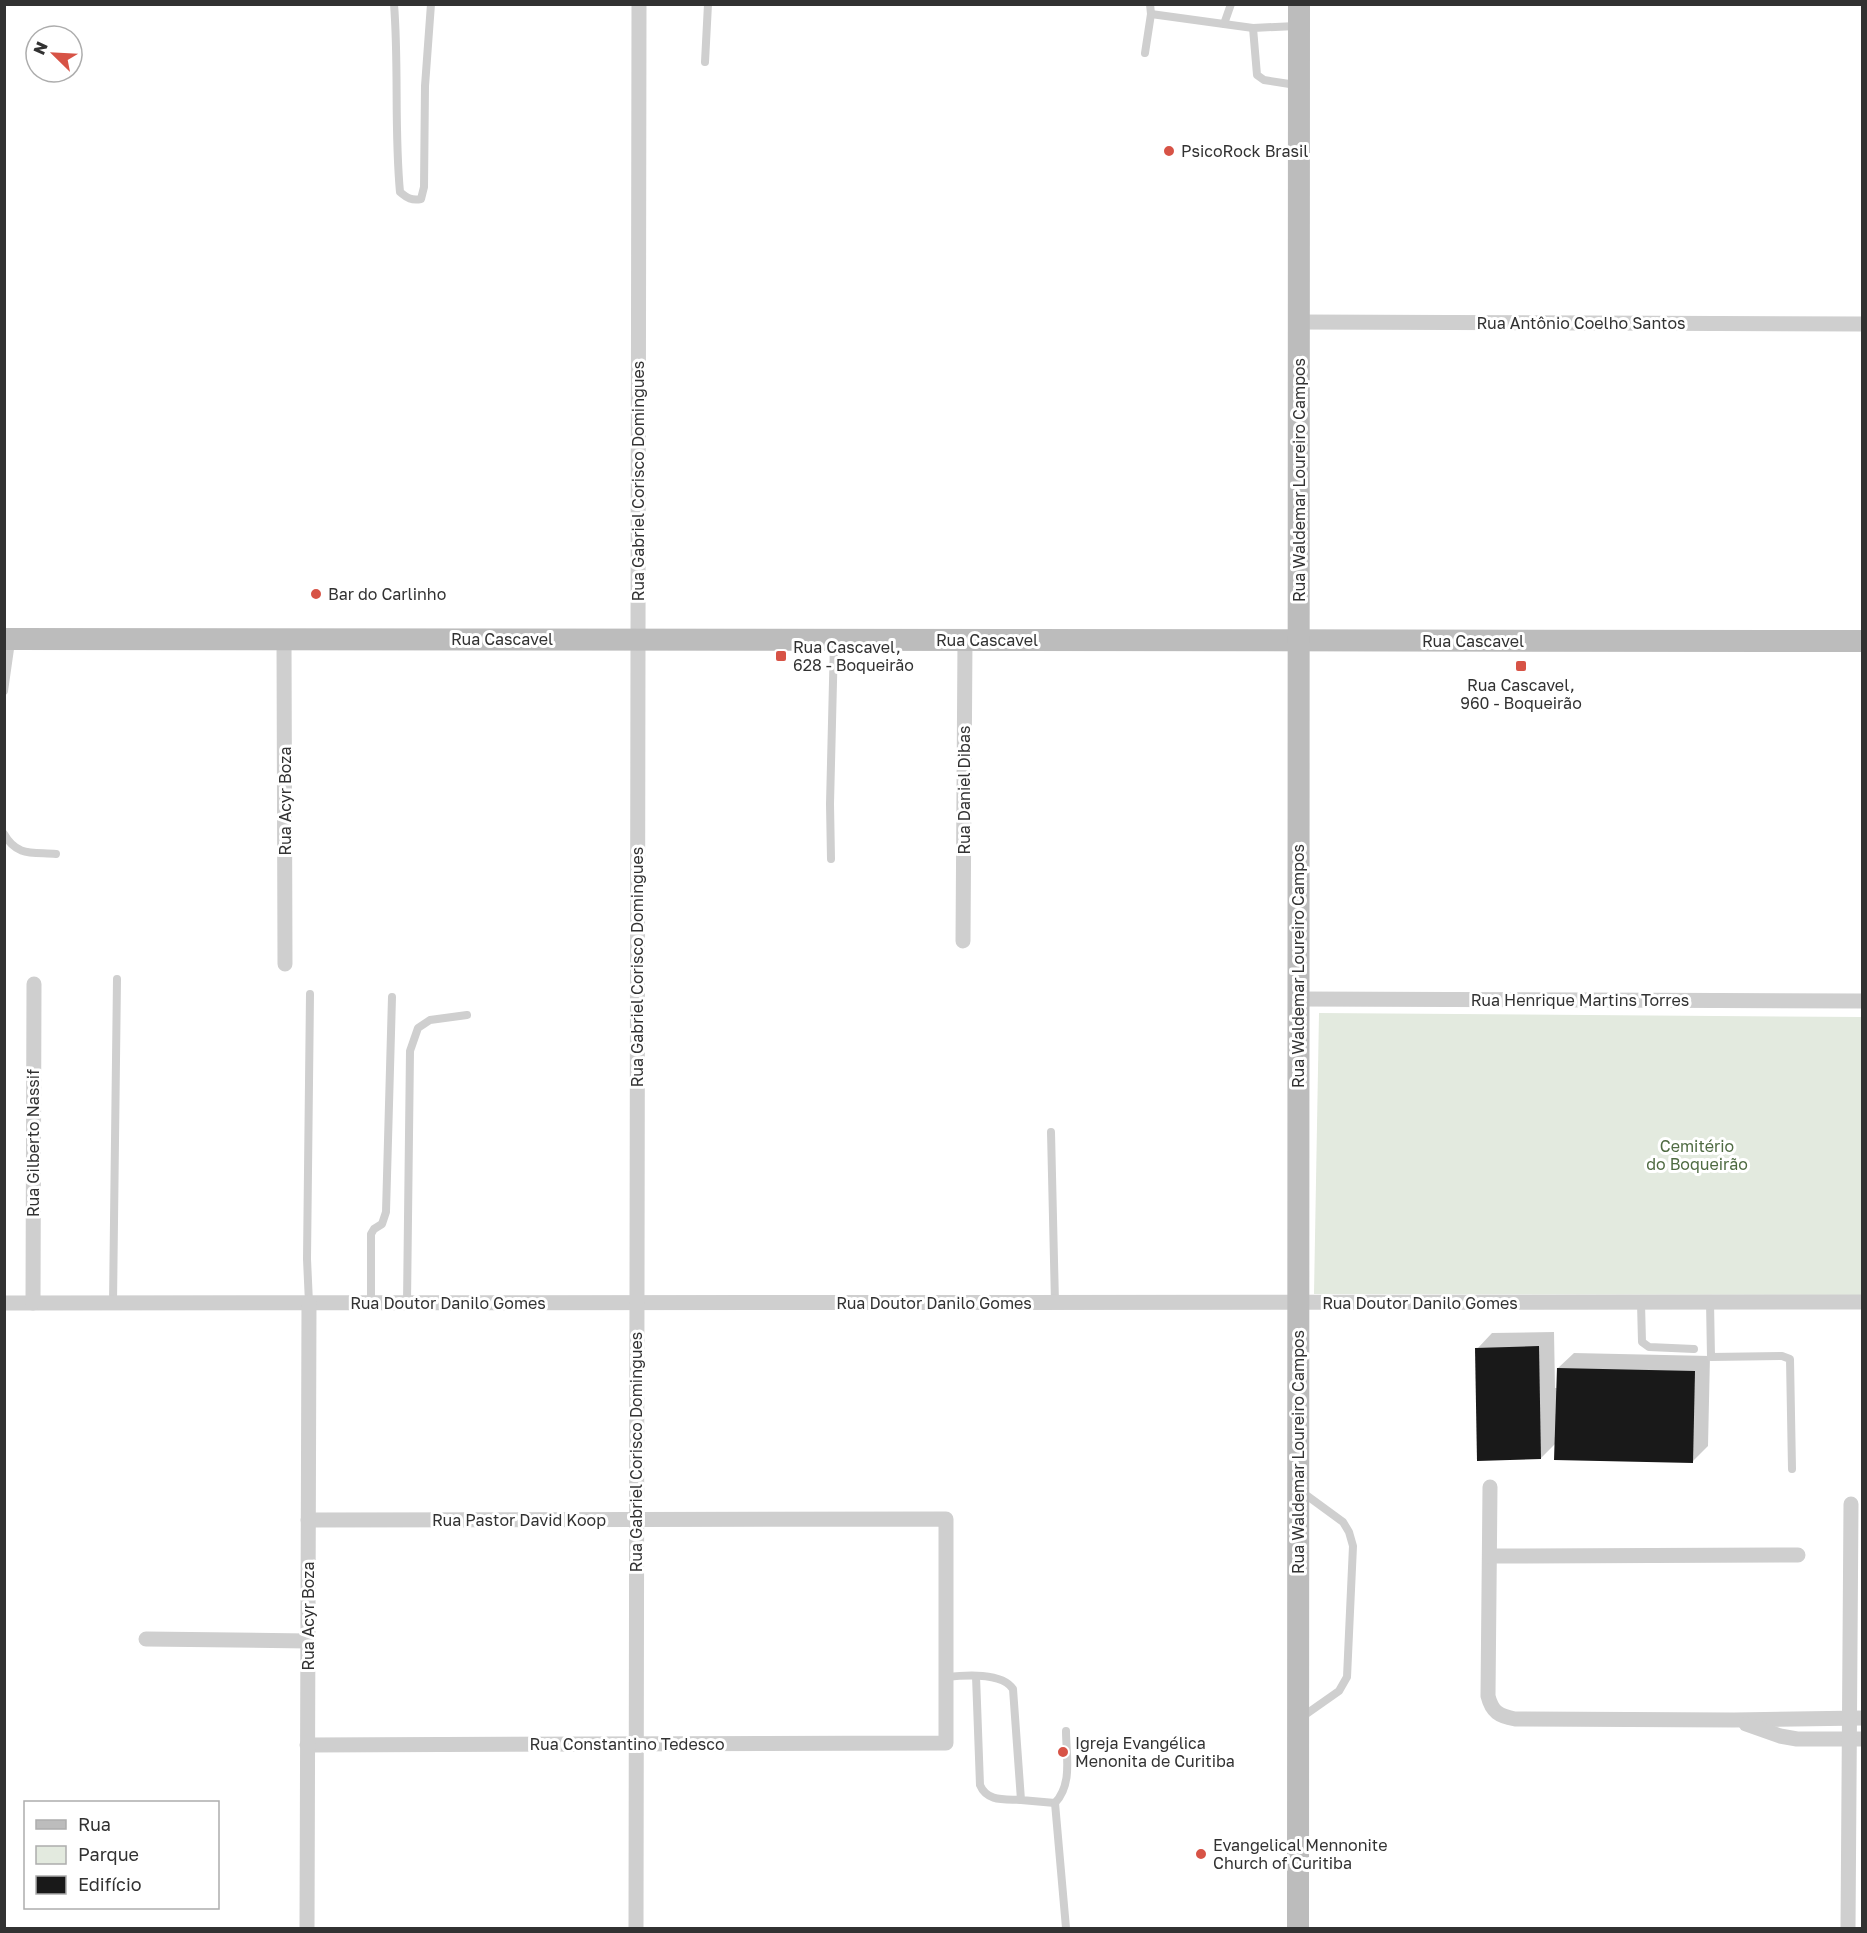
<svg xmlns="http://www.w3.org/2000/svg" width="1867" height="1933" viewBox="0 0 1867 1933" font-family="'Golos Text',sans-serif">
<rect width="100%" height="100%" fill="#fff"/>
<!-- green -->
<polygon fill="#e3eadf" points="1319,1013 1862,1017 1862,1295 1314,1294"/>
<!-- shadow -->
<polygon fill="#0003" points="1554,1332 1555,1388 1558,1388 1558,1368 1574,1353 1710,1356 1708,1446 1692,1462 1556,1443 1541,1458 1477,1349 1492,1333"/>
<!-- building -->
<g fill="#191919">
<polygon points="1539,1346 1541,1459 1477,1461 1475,1348"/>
<polygon points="1557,1368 1695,1371 1693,1463 1554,1460"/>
</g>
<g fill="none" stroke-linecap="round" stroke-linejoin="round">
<!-- lane -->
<g stroke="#cfcfcf" stroke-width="8">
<path d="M 394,4 C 399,67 394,129 400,192 C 407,198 412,201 421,199 L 424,187 L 425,86 L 431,4"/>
<polyline points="1151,14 1253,28 1296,26"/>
<polyline points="1224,24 1231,4"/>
<polyline points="1253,28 1257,75 1264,80 1296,85"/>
<polyline points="1145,53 1151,14 1150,4"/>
<polyline points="705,62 708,4"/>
<polyline points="4,691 11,642"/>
<path d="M 4,834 C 17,857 33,852 56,854"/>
<polyline points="831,859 830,804 834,641"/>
<polyline points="1051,1132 1055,1303"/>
<polyline points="1710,1302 1711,1357 1782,1356 1790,1359 1792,1469"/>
<polyline points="113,1303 117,979"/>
<polyline points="309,1303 307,1259 310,994"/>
<polyline points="371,1303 371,1234 374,1229 382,1224 386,1212 392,997"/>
<polyline points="407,1303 410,1051 418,1028 430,1020 467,1015"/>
<polyline points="1641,1303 1642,1342 1649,1347 1694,1349"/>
<path d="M 976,1676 L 980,1785 C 987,1802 1005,1799 1021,1800"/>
<path d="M 946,1677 C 965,1675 1002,1672 1013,1689 L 1021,1800 L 1055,1803 C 1073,1784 1066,1755 1066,1731"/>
<polyline points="1302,1717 1339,1691 1347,1677 1353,1546 1349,1532 1343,1522 1302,1492"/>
<polyline points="1055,1803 1066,1928"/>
</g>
<!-- street -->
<g stroke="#cfcfcf" stroke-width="15">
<polyline points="1299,322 1862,324"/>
<polyline points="284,639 285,964"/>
<polyline points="963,941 965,640"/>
<polyline points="1298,999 1862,1001"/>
<polyline points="4,1303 1862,1302"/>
<polyline points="33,1303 34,984"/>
<path d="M 1490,1487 L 1488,1696 C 1492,1712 1499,1716 1515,1719 L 1734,1720 L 1862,1718"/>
<polyline points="1490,1556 1798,1555"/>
<polyline points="146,1639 308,1641"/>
<polyline points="1746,1724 1780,1736 1797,1739 1862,1739"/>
<polyline points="307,1745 946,1743 946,1519 308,1520"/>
<polyline points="307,1928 309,1303"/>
<polyline points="636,1928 639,4"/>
<polyline points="1848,1928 1851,1504"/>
</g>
<!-- secondary -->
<g stroke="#bcbcbc" stroke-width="22">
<polyline points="4,639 1862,641"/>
<polyline points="1298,1928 1299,4"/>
</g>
</g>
<!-- markers -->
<g fill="#d75346" stroke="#fff" stroke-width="2">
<circle cx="1169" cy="151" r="6"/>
<circle cx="316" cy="594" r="6"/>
<rect x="775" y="650" width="12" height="12" rx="3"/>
<rect x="1515" y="660" width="12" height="12" rx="3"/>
<circle cx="1063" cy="1752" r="6"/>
<circle cx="1201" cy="1854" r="6"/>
</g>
<g text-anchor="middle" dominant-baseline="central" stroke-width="6" stroke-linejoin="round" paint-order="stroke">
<!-- poi labels -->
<g font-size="16" fill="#323232" stroke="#fff" text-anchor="start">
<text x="1181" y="151">PsicoRock Brasil</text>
<text x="328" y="594">Bar do Carlinho</text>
<text x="793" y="647">Rua Cascavel,<tspan x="793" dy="18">628 - Boqueirão</tspan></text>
<text x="1521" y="685" text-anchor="middle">Rua Cascavel,<tspan x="1521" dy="18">960 - Boqueirão</tspan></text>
<text x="1075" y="1743">Igreja Evangélica<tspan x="1075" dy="18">Menonita de Curitiba</tspan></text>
<text x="1213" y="1845">Evangelical Mennonite<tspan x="1213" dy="18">Church of Curitiba</tspan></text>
</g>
<!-- street labels -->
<g font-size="16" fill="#323232" stroke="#fff">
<text x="1581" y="323">Rua Antônio Coelho Santos</text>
<text transform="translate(1299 480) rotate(-90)">Rua Waldemar Loureiro Campos</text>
<text transform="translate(638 481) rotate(-90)">Rua Gabriel Corisco Domingues</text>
<text x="502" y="639">Rua Cascavel</text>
<text x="987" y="640">Rua Cascavel</text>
<text x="1473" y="641">Rua Cascavel</text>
<text transform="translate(964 790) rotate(-90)">Rua Daniel Dibas</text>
<text transform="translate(285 801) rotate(-90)">Rua Acyr Boza</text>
<text transform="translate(1298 966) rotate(-90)">Rua Waldemar Loureiro Campos</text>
<text transform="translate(637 967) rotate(-90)">Rua Gabriel Corisco Domingues</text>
<text x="1580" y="1000">Rua Henrique Martins Torres</text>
<text transform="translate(33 1143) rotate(-90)">Rua Gilberto Nassif</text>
<text x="448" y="1303">Rua Doutor Danilo Gomes</text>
<text x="934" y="1303">Rua Doutor Danilo Gomes</text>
<text x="1420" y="1303">Rua Doutor Danilo Gomes</text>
<text transform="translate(636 1452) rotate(-90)">Rua Gabriel Corisco Domingues</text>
<text transform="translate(1298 1452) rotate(-90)">Rua Waldemar Loureiro Campos</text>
<text x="519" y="1520">Rua Pastor David Koop</text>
<text transform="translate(308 1616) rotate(-90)">Rua Acyr Boza</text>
<text x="627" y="1744">Rua Constantino Tedesco</text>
</g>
<!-- park labels -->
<g font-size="16" fill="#4f6b42" stroke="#fff">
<text x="1697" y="1146">Cemitério<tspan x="1697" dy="18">do Boqueirão</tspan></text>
</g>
</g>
<!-- border -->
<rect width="1867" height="1933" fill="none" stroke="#323232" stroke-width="12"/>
<!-- legend -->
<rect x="24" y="1801" width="195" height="108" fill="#ffffff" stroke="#adadad" stroke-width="1.5"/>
<rect x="36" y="1820" width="30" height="9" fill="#bcbcbc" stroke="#adadad" stroke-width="1.5"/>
<text x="78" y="1831" font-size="18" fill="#323232">Rua</text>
<rect x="36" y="1846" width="30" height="18" fill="#e3eadf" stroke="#adadad" stroke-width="1.5"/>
<text x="78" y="1861" font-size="18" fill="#323232">Parque</text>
<rect x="36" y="1876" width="30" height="18" fill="#191919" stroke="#adadad" stroke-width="1.5"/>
<text x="78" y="1891" font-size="18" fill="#323232">Edifício</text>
<!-- north arrow -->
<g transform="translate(54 54) rotate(294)"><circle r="28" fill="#ffffff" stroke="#adadad" stroke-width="1.5"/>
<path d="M0-4.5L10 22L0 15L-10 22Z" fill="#d75346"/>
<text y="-9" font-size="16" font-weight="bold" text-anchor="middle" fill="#323232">N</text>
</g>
</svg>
